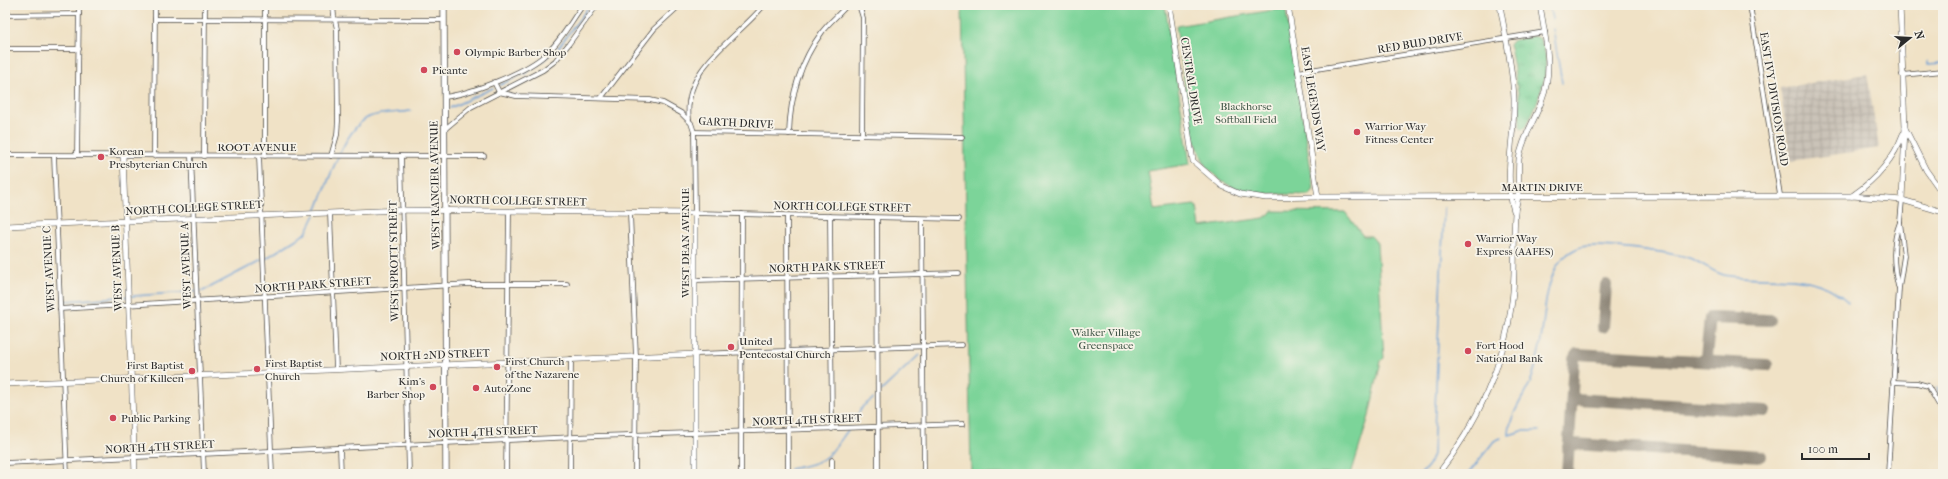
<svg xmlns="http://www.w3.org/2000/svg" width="1948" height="479" viewBox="0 0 1948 479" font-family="'IM FELL French Canon',serif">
<defs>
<pattern id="industrial-grid" width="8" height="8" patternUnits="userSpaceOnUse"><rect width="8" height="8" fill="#cac3b8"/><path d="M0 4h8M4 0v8" fill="none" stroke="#aea89e"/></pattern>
<pattern id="grass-tufts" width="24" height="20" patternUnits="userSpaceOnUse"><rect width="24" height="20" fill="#7cd499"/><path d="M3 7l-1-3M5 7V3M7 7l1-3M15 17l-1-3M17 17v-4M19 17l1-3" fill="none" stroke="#6bb684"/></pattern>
</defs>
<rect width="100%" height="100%" fill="#f7f3e8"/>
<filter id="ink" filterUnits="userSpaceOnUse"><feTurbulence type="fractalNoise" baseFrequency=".025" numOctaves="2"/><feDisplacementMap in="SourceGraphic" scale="8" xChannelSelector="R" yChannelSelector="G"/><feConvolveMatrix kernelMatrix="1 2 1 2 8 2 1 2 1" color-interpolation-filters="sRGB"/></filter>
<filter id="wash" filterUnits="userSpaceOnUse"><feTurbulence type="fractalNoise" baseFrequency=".012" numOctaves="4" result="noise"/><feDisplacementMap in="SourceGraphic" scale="16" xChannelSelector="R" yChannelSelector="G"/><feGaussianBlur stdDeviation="0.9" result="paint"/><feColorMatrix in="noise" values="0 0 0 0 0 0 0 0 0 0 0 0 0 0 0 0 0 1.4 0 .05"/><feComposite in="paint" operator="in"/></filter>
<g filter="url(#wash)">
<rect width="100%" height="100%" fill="#f0e2c6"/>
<!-- industrial -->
<polygon fill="url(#industrial-grid)" points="1867,74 1879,148 1791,161 1780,88"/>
<!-- grass -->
<path fill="url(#grass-tufts)" stroke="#548062" d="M 1534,36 L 1539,38 C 1556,63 1537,104 1526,127 L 1522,129 L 1520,126 L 1519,99 L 1510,45 L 1514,40 Z"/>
<!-- park -->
<g fill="#7cd499" stroke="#548062">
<polygon points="962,5 1165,5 1190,164 1148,171 1154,210 1194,205 1197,207 1200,227 1264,218 1273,211 1345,212 1363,236 1371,236 1377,243 1384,358 1381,361 1369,416 1351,474 971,474"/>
<polygon points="1280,9 1285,9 1286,12 1314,189 1310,195 1249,193 1239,190 1221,181 1206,167 1193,137 1176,26"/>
</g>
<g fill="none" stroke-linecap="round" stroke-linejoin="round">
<!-- stream -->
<g stroke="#679ed5" stroke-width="1.5">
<polyline points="1549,5 1552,19"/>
<polyline points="1553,29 1562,83"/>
<polyline points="1928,61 1928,64 1943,63"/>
<polyline points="500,85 526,73 555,52 590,5"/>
<polyline points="450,108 493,88"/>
<path d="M 316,212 C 327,186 343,129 369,117 C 381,112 399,113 411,111"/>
<polyline points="265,259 306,233 315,215"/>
<polyline points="64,301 203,291 262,260"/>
<polyline points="1937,388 1943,404"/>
<polyline points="881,391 919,355"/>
<polyline points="853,422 863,406 873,399"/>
<path d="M 1539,431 L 1522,431 L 1509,435 C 1509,416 1522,400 1530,383 C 1534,373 1537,361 1539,351 C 1545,324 1543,293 1556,268 C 1560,259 1571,250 1581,247 C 1598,243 1670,252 1689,258 C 1701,262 1712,272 1724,275 C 1767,283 1814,268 1848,302"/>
<path d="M 790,469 C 827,462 826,460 848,430"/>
<polyline points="1421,474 1429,465 1433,454 1444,208"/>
<polyline points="1468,474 1494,441 1501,438"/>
</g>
<!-- taxiway -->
<g stroke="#8e8678" stroke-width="12">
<polyline points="1603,327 1606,285"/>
<polyline points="1702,361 1706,357 1710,318 1770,320"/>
<polyline points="1576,399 1765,411"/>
<polyline points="1568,447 1573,444 1761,456"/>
<polyline points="1567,474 1574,359 1577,354 1767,365"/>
</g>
</g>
</g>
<g filter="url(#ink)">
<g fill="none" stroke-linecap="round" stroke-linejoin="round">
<defs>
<g id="minor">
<polyline points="265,5 265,156"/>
<polyline points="859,5 863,18 862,135"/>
<polyline points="1750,5 1780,195"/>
<polyline points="5,15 79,14"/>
<polyline points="155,19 444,20"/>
<polyline points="5,49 79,49"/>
<polyline points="1298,72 1545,32"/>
<polyline points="1902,75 1943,71"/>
<polyline points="494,82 499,92 516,96 650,100 663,103 681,113 691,123 694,132 695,213 959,219"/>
<path d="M 444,97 C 470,94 527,72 546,54 C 562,40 571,21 583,5"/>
<polyline points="601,98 654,29 680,5"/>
<path d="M 689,119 C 682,67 737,39 764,5"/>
<polyline points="445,129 471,107 543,70 555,61 568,45 597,5"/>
<polyline points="694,132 962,137"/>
<path d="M 789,134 C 790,97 800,62 822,32 C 829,22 839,15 847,5"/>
<polyline points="5,155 484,156"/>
<polyline points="77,155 79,5"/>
<polyline points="54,156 67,474"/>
<polyline points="154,156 155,5"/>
<polyline points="191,156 204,474"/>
<polyline points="204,156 205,5"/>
<polyline points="259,156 272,474"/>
<polyline points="331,156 337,135 338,121 337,29 334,16 333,5"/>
<polyline points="401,156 409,474"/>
<polyline points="330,213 336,369"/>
<polyline points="630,213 636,357 635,474"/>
<polyline points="787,216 788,474"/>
<polyline points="830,216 832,429"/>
<polyline points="877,218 878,474"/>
<polyline points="922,219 924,474"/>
<polyline points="696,280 959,273"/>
<path d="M 1898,286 C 1893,265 1892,242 1900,222"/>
<polyline points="60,309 469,284 567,284"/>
<polyline points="696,354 962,345"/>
<polyline points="1893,382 1917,383 1928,386 1943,412"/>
<polyline points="340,448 341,474"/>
<polyline points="832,460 832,474"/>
<polyline points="5,463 598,436 963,424"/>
<polyline points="506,474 509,212"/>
<polyline points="570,474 571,359"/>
<polyline points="741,474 742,214"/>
<polyline points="1888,474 1899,288 1904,256 1900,222 1902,200"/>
</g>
<g id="tertiary">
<polyline points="1169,5 1193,161 1222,186 1240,194 1266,198 1318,197 1852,196 1902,200 1943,212"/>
<polyline points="1288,5 1318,197"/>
<path d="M 1500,5 C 1505,36 1513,68 1514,99 C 1515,136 1503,175 1514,211"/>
<polyline points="1900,5 1905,127 1902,200"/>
<polyline points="1905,128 1926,170 1943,194"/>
<polyline points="123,156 135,474"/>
<path d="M 1852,196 C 1875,180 1893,161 1903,134"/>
<polyline points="5,226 402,210 695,213 695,474"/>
<polyline points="5,384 696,354"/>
<path d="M 1438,474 C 1477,425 1505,363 1512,301 C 1516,271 1513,242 1515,213 C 1515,207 1518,201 1518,195 C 1519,183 1518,171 1519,159 C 1522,138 1535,120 1542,100 C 1554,69 1545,37 1540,5"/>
</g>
<polyline id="secondary" points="444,5 446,474"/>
</defs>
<!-- minor casing -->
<use href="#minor" stroke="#494642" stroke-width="5.5"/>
<!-- tertiary casing -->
<use href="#tertiary" stroke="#494642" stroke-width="6"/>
<!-- secondary casing -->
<use href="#secondary" stroke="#494642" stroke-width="7"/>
<!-- minor -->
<use href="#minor" stroke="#fff" stroke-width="4"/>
<!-- tertiary -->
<use href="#tertiary" stroke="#fff" stroke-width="5"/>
<!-- secondary -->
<use href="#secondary" stroke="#fff" stroke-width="5.5"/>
</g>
</g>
<!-- markers -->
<g fill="#d1495b" stroke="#f7f3e8" stroke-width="1.5">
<circle cx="457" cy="52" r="4"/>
<circle cx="424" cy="70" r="4"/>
<circle cx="1357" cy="132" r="4"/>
<circle cx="101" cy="157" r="4"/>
<circle cx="1468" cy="244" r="4"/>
<circle cx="731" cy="347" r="4"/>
<circle cx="1468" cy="351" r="4"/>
<circle cx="497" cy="367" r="4"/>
<circle cx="257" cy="369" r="4"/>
<circle cx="192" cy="371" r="4"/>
<circle cx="433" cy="387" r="4"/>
<circle cx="476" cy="388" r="4"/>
<circle cx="113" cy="418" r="4"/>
</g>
<g text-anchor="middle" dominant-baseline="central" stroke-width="3.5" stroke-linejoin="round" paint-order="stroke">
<!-- street labels -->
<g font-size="11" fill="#2b2b2b" stroke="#f7f3e8">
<text transform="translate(1420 43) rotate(-9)">RED BUD DRIVE</text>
<text transform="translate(1191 81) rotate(81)">CENTRAL DRIVE</text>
<text transform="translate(1313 99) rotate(81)">EAST LEGENDS WAY</text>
<text transform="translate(1774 99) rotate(81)">EAST IVY DIVISION ROAD</text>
<text transform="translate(736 123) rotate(3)">GARTH DRIVE</text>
<text x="257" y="147">ROOT AVENUE</text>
<text transform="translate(435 185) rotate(-91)">WEST RANCIER AVENUE</text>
<text x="1542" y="187">MARTIN DRIVE</text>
<text transform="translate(518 201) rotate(1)">NORTH COLLEGE STREET</text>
<text transform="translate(842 207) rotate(1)">NORTH COLLEGE STREET</text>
<text transform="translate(194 208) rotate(-3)">NORTH COLLEGE STREET</text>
<text transform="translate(685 243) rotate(-90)">WEST DEAN AVENUE</text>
<text transform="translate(394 261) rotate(-91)">WEST SPROTT STREET</text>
<text transform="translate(186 266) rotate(-92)">WEST AVENUE A</text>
<text transform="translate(827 267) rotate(-2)">NORTH PARK STREET</text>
<text transform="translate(117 268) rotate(-92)">WEST AVENUE B</text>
<text transform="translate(49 269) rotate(-93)">WEST AVENUE C</text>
<text transform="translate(313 285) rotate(-4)">NORTH PARK STREET</text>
<text transform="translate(435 355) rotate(-2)">NORTH 2ND STREET</text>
<text transform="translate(807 420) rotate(-2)">NORTH 4TH STREET</text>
<text transform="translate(483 432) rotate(-2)">NORTH 4TH STREET</text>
<text transform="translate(160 447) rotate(-3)">NORTH 4TH STREET</text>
</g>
<!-- poi labels -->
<g font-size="11" fill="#2b2b2b" stroke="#f7f3e8" text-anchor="start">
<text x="465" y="52">Olympic Barber Shop</text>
<text x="432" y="70">Picante</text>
<text x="1365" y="126">Warrior Way<tspan x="1365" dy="13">Fitness Center</tspan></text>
<text x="109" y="151">Korean<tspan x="109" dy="13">Presbyterian Church</tspan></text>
<text x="1476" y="238">Warrior Way<tspan x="1476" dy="13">Express (AAFES)</tspan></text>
<text x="739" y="341">United<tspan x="739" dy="13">Pentecostal Church</tspan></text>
<text x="1476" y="345">Fort Hood<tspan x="1476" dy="13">National Bank</tspan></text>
<text x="505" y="361">First Church<tspan x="505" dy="13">of the Nazarene</tspan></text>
<text x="265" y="363">First Baptist<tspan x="265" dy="13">Church</tspan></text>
<text x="184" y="365" text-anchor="end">First Baptist<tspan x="184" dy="13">Church of Killeen</tspan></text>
<text x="425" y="381" text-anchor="end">Kim's<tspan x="425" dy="13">Barber Shop</tspan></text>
<text x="484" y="388">AutoZone</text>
<text x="121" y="418">Public Parking</text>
</g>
<!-- park labels -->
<g font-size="11" fill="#3f5546" stroke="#f7f3e8">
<text x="1246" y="106">Blackhorse<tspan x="1246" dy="13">Softball Field</tspan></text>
<text x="1106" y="332">Walker Village<tspan x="1106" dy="13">Greenspace</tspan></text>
</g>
</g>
<!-- margin -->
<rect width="1948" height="479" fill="none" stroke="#f7f3e8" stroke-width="20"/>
<!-- north arrow -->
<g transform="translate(1910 38) rotate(72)" stroke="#f7f3e8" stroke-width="3" paint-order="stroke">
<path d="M0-3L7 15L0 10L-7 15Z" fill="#2b2b2b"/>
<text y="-6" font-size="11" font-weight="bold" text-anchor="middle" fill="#2b2b2b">N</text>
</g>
<!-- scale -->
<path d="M1802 453v6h67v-6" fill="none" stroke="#2b2b2b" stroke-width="2"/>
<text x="1808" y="453" font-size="12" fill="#2b2b2b" stroke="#f7f3e8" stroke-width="3" paint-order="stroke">100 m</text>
</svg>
